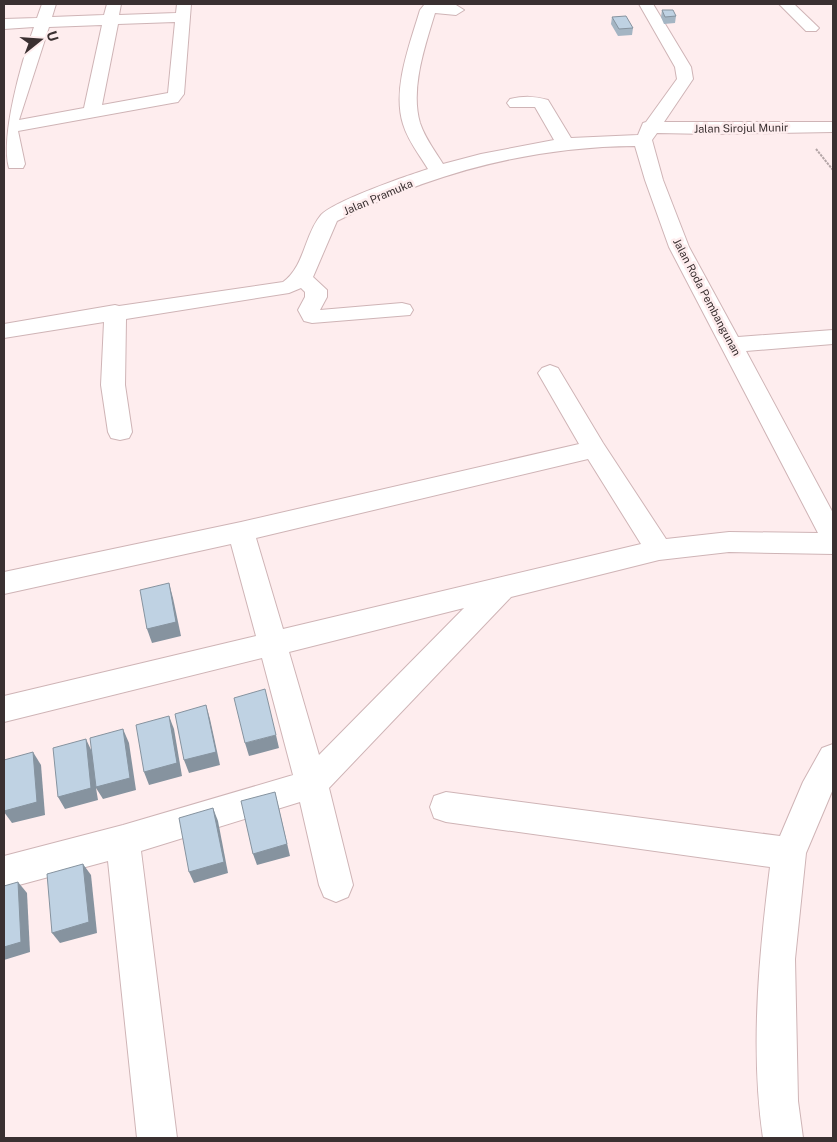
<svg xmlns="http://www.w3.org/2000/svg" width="837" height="1142" viewBox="0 0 837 1142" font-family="'Public Sans',sans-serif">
<rect width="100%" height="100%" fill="#feedee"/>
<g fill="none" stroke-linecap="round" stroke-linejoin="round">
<defs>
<g id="minor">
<path d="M 42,4 L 56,4 L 52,17 L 104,15 L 107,4 L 121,4 L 119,15 L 176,13 L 177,4 L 191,4 L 184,94 L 178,102 L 172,103 L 18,131 L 25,164 L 23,168 L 9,168 C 0,136 22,60 34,27 L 4,29 L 4,19 L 37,18 ZM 175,22 L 168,93 L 102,105 L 118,24 ZM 102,25 L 84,108 L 19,120 L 49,27 Z"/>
<path d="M 432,4 L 456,5 L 464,10 L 456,15 L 435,13 C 425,46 410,89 420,123 C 425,138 435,151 443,164 L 481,154 L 554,140 L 535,107 L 510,107 L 507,103 L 510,99 C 524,96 534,96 548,100 L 571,138 L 638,135 L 643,123 L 646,122 L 677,79 L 675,67 L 639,4 L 653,4 L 691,67 L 693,79 L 664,122 L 833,122 L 833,132 L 709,134 L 657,133 L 652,140 L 663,180 L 689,247 L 738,337 L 833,330 L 833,344 L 746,351 L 833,513 L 833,554 L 729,552 L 659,560 L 511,597 L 329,788 L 353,885 L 348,897 L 336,902 L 324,897 L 319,885 L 300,802 L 141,851 L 177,1138 L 137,1138 L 108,861 L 4,889 L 4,856 L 123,825 L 293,775 L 262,658 L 4,722 L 4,696 L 256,636 L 231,544 L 4,594 L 4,572 L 241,522 L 579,444 L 538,373 L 542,368 L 550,365 L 558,368 L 603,443 L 666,539 L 729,532 L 818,533 L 669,247 L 645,180 L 635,146 C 529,147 431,173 337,221 L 313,277 L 327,290 L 327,297 L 320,310 L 402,303 L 410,305 L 413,310 L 410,315 L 312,323 L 304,321 L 298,310 L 305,297 L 305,292 L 301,288 L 289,293 L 126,319 L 125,385 L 132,432 L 129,438 L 120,440 L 111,438 L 108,432 L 101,385 L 104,322 L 4,338 L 4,324 L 115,305 L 119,306 L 283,282 C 305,266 304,235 321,215 C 334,201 406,176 428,169 C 419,154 408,141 403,124 C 392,89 410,44 420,10 L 424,5 ZM 588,459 L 641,544 L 283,629 L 256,538 ZM 464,608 L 319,755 L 289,652 Z"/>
<polygon points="779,4 794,4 819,28 816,31 806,31"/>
<path d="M 833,744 L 833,789 L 806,853 L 795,959 L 798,1101 L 803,1138 L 763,1138 C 750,1049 759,955 770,867 L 446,822 L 434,818 L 430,807 L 434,796 L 446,792 L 780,836 L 803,782 L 822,748 Z"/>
</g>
</defs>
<!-- minor casing -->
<use href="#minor" stroke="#cfb4b6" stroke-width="2"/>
<!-- path -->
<polyline stroke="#b3a5a6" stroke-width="2" stroke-dasharray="2.5 1" stroke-linecap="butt" points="816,149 833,170"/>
<!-- minor -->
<use href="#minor" fill="#fff" fill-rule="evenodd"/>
</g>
<!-- wall -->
<g fill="#a4b5c3">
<polygon points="662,10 676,16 675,23 664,24 661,17"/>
<polygon points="612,17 633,28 632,35 618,36 611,24"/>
</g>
<!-- shaded-wall -->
<g fill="#86939f">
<polygon points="169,583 173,598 181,636 152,643 147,629"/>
<polygon points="206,705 210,719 220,765 189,773 184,760"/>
<polygon points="169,716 174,729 182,776 149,785 144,772"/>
<polygon points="123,729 129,743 136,790 103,799 96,788 98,800 65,809 58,797 86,739 92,752"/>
<polygon points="276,735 279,748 249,756 245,743"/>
<polygon points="33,752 41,765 45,815 12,823 4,812 4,811"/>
<polygon points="275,792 290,856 257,865 253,854"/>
<polygon points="213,808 218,821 228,873 194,883 189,872"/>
<polygon points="83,864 91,875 97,933 60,943 52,933"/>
<polygon points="18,882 27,893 30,952 4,960 4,947"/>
</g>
<!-- building -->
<g fill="#bfd2e3" stroke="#86939f">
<polygon points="662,10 673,10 676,16 665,17"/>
<polygon points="626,16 633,28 619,29 612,17"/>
<polygon points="169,583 176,622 147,629 140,590"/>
<polygon points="265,689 276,735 245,743 234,698"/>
<polygon points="206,705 216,752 184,760 175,714"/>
<polygon points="169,716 177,763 144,772 136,725"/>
<polygon points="123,729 130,778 96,787 90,738"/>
<polygon points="86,739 91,788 58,797 53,748"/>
<polygon points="33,752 37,802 4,811 4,760"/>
<polygon points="275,792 287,844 253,854 241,801"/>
<polygon points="213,808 224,862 189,872 179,818"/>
<polygon points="83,864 89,922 52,933 47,874"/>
<polygon points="18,882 21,942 4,947 4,886"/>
</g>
<g text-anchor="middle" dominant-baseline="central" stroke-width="5" stroke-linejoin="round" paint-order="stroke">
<!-- far-street labels -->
<g font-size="11" fill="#3a3031" stroke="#feedee">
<text transform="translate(741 128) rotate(-1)">Jalan Sirojul Munir</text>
<text transform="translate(378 197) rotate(-23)">Jalan Pramuka</text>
<text transform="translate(707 297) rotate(62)">Jalan Roda Pembangunan</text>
</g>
</g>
<!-- border -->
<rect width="837" height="1142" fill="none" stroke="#3a3031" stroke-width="10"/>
<!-- north arrow -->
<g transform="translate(40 40) rotate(73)" stroke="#feedee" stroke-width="4" paint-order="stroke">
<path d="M0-4L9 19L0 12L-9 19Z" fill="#3a3031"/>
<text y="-8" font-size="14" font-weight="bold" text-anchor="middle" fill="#3a3031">U</text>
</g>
</svg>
